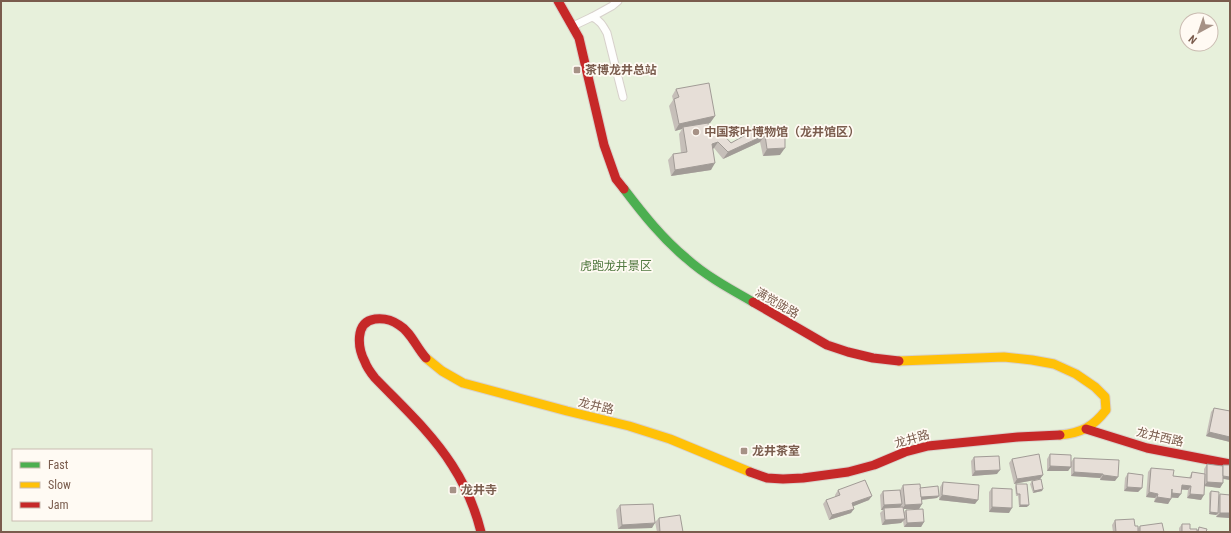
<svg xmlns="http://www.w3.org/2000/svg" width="1231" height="533" viewBox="0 0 1231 533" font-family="'Roboto Condensed','Noto Sans SC',sans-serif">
<rect width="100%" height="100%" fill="#f9f5f0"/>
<!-- green -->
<path fill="#e7f0db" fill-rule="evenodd" d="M 1,1 L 1230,1 L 1230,532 L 1,532 ZM 1187,20 L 1211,20 L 1211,44 L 1187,44 ZM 13,450 L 151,450 L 151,520 L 13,520 Z"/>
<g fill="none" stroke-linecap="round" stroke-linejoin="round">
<defs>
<g id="lane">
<polyline points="592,17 612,6 618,1"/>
<path d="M 573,26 L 592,17 C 600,20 603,26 607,33 L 623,97"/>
</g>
<path id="fast" d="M 624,189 C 643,214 662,238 686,258 C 706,276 730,289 753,302"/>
<g id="slow">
<polyline points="426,358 442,371 463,383 567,411 629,426 670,439 750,472"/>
<path d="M 899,361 L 1004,357 L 1032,360 L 1054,364 L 1076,374 L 1095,387 L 1105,397 L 1106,410 C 1093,427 1081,433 1060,435"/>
</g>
<g id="jam">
<polyline points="558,1 579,38 604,145 616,179 624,189"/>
<polyline points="753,302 827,345 848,352 873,358 899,361"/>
<path d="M 426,358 C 416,347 411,332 399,325 C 392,320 383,318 375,319 C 354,322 358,349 365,362 C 367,368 371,373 375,378 C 401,405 431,432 452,465 C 465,485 475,508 481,532"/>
<polyline points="1086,429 1147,448 1230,464"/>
<polyline points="750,472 767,478 783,479 803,478 848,472 874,465 905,452 928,446 1018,437 1060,435"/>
</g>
</defs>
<!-- lane casing -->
<use href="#lane" stroke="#d7d1cb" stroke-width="9"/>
<!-- fast casing -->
<use href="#fast" stroke="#d9d2cb" stroke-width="11"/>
<!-- slow casing -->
<use href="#slow" stroke="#d9d2cb" stroke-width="11"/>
<!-- jam casing -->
<use href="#jam" stroke="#d9d2cb" stroke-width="11"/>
<!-- lane -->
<use href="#lane" stroke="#fefefd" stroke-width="7"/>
<!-- fast -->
<use href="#fast" stroke="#4caf50" stroke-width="9"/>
<!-- slow -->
<use href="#slow" stroke="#ffc107" stroke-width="9"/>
<!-- jam -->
<use href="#jam" stroke="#c62828" stroke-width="9"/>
</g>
<!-- wall -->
<g fill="#c6bfb9">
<polygon points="676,89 715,116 710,123 708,123 709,128 731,143 767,130 775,137 780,155 763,156 760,142 723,159 714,148 713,149 711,170 671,176 668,160 673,154 681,153 679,134 682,129 675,131 669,106 673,100 672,96"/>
<polygon points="1214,408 1230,411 1230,442 1206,436 1211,412"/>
<polygon points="1050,454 1071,467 1068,471 1047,471 1047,459"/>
<polygon points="974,457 997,474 972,476 971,461"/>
<polygon points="1074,458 1115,481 1100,480 1100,478 1071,476 1071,462"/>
<polygon points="1012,459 1043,475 1040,479 1014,484 1009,463"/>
<polygon points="1207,464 1222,466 1223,465 1230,480 1223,479 1223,483 1220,488 1204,486 1201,500 1187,498 1188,490 1182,490 1178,498 1171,498 1171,499 1168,504 1154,502 1155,498 1146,497 1148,472 1151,468 1173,476 1189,478 1192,472 1204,474 1204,469"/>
<polygon points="1128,473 1142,488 1138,492 1124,491 1125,478"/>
<polygon points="1032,481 1042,491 1033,493 1030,484"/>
<polygon points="943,482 975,504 939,500 940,487"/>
<polygon points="1016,484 1027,507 1019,507 1018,496 1016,496 1015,487"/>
<polygon points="903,485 920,488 939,496 937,498 922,500 922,504 919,509 903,509 904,512 906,510 924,522 921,527 904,527 903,521 901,523 882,525 880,513 883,510 881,510 880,495 883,491 900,490"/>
<polygon points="992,488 1009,513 989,512 989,492"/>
<polygon points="838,490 869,500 853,506 851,513 829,520 823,504 826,500 835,497 835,495"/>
<polygon points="1211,491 1219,496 1220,494 1230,495 1230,518 1216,517 1217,515 1209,514 1209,493"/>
<polygon points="620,505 652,528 618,529 616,510"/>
<polygon points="659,518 683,532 657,532 655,522"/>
<polygon points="1115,520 1135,526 1138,528 1140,526 1164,532 1113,532 1112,525"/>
<polygon points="1182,524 1190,529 1198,530 1199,527 1206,532 1179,532 1179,528"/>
</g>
<!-- shaded-wall -->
<g fill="#a19b96">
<polygon points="715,116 710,123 684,129 683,127 682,129 675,131 679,124"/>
<polygon points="765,135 760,142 723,159 728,152"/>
<polygon points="718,142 714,148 707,151 712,144"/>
<polygon points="785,148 780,155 763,156 767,149"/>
<polygon points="715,163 711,170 671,176 675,170"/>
<polygon points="1209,432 1230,437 1230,442 1206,436"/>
<polygon points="1050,466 1071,467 1068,471 1047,471"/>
<polygon points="1000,470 997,474 972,476 975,471"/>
<polygon points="1074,472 1103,474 1100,478 1071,476"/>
<polygon points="1043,475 1040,479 1014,484 1017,479"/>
<polygon points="1103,475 1118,477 1115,481 1100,480"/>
<polygon points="1222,476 1230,477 1230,480 1220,478"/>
<polygon points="1207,482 1223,483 1220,488 1204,486"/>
<polygon points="1182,485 1191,486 1188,490 1179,489"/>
<polygon points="1127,487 1142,488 1138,492 1124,491"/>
<polygon points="1043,489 1042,491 1033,493 1034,491"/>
<polygon points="1149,492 1158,494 1155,498 1146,497"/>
<polygon points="1172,493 1181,494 1178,498 1169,497"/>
<polygon points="1190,494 1204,495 1201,500 1187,498"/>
<polygon points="942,495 978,500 975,504 939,500"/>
<polygon points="872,496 869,500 849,508 852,503"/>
<polygon points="939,496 937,498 919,500 921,497"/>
<polygon points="1157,497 1171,499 1168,504 1154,502"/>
<polygon points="902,504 899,509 884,508 883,510 881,510 884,505"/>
<polygon points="922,504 919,509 902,509 905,505"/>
<polygon points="1020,505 1029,505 1027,507 1019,507"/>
<polygon points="992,507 1012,508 1009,513 989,512"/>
<polygon points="854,509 851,513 829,520 832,515"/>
<polygon points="1210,512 1218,513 1216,515 1209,514"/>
<polygon points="1220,513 1230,513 1230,518 1216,517"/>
<polygon points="905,519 901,523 882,525 885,520"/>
<polygon points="924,522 921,527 904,527 907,523"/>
<polygon points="655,523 652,528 618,529 622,525"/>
</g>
<!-- building -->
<g fill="#e6ded7" stroke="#a19b96">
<polygon points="709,83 715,116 679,124 674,99 679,97 676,89"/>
<polygon points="708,123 709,128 711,125 717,133 720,131 731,143 749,133 766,127 767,130 774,128 775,137 785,136 785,148 767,149 765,135 728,152 718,142 712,144 715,163 675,170 673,154 687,152 683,127"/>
<polygon points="1214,408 1230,411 1230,437 1209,432"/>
<polygon points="1039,454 1043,475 1017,479 1012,459"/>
<polygon points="1050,454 1071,455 1071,467 1050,466"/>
<polygon points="999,456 1000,470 975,471 974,457"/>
<polygon points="1074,458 1119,460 1118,477 1103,475 1103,474 1074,472"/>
<polygon points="1207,464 1223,466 1223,483 1207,482"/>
<polygon points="1223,465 1230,465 1230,477 1223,476"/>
<polygon points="1151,468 1174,470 1173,476 1191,478 1192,472 1205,474 1204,495 1190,494 1191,486 1182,485 1181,494 1172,493 1172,489 1171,499 1157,497 1158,494 1149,492"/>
<polygon points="1128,473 1143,475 1142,488 1127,487"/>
<polygon points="1041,479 1043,489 1034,491 1032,481"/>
<polygon points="865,480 872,496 852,503 854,509 832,515 826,500 840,495 838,490"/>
<polygon points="943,482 979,485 978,500 942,495"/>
<polygon points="920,484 922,504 905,505 903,485"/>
<polygon points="1016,484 1027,484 1029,505 1020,505 1020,494 1017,494"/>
<polygon points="938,486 939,496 921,497 920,488"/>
<polygon points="992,488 1012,489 1012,508 992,507"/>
<polygon points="900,490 902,504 884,505 883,491"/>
<polygon points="1211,491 1219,492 1218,513 1210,512"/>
<polygon points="1220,494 1230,495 1230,513 1220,513"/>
<polygon points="653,504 655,523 622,525 620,505"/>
<polygon points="903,507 905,519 885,520 884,508"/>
<polygon points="923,509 924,522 907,523 906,510"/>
<polygon points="680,515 683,532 660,532 659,518"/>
<polygon points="1134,519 1135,526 1138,526 1138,532 1116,532 1115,520"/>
<polygon points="1162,523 1164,532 1140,532 1140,526"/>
<polygon points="1182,524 1190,524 1190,529 1197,529 1197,532 1182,532"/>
<polygon points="1199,527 1207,529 1206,532 1198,532"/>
</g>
<!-- markers -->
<g fill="#a69286" stroke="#fffaf3" stroke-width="1.5">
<rect x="573" y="66" width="8" height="8" rx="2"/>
<circle cx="696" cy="132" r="4"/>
<rect x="740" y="447" width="8" height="8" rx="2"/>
<rect x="449" y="486" width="8" height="8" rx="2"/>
</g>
<g text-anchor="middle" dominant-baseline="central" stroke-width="3.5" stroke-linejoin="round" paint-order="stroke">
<!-- poi labels -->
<g font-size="12" font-weight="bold" fill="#7a5c4d" stroke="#fffaf3" text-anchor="start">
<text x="585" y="70">茶博龙井总站</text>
<text x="704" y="132">中国茶叶博物馆（龙井馆区）</text>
<text x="752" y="451">龙井茶室</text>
<text x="461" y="490">龙井寺</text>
</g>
<!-- park labels -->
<g font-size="12" fill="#537a41" stroke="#fffaf3">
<text x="616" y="266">虎跑龙井景区</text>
</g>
<!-- street labels -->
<g font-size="12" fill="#7a5c4d" stroke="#fffaf3">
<text transform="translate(777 303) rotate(30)">满觉陇路</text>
<text transform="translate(596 406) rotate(13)">龙井路</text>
<text transform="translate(1160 437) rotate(13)">龙井西路</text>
<text transform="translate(912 439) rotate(-16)">龙井路</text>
</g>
</g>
<!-- border -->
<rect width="1231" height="533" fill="none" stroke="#7a5c4d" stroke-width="4"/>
<!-- legend -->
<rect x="12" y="449" width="140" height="72" fill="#fffaf3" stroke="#cabbb1"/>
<rect x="20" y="462" width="20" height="6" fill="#4caf50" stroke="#cabbb1"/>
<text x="48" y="469" font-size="12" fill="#7a5c4d">Fast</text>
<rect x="20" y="482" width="20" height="6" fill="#ffc107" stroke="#cabbb1"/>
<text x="48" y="489" font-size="12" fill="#7a5c4d">Slow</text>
<rect x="20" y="502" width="20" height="6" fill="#c62828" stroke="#cabbb1"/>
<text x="48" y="509" font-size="12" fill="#7a5c4d">Jam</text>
<!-- north arrow -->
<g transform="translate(1199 32) rotate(220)"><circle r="19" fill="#fffaf3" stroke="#cabbb1"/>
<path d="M0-3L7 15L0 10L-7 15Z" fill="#a69286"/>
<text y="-6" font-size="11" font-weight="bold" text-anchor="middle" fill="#7a5c4d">N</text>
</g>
</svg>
